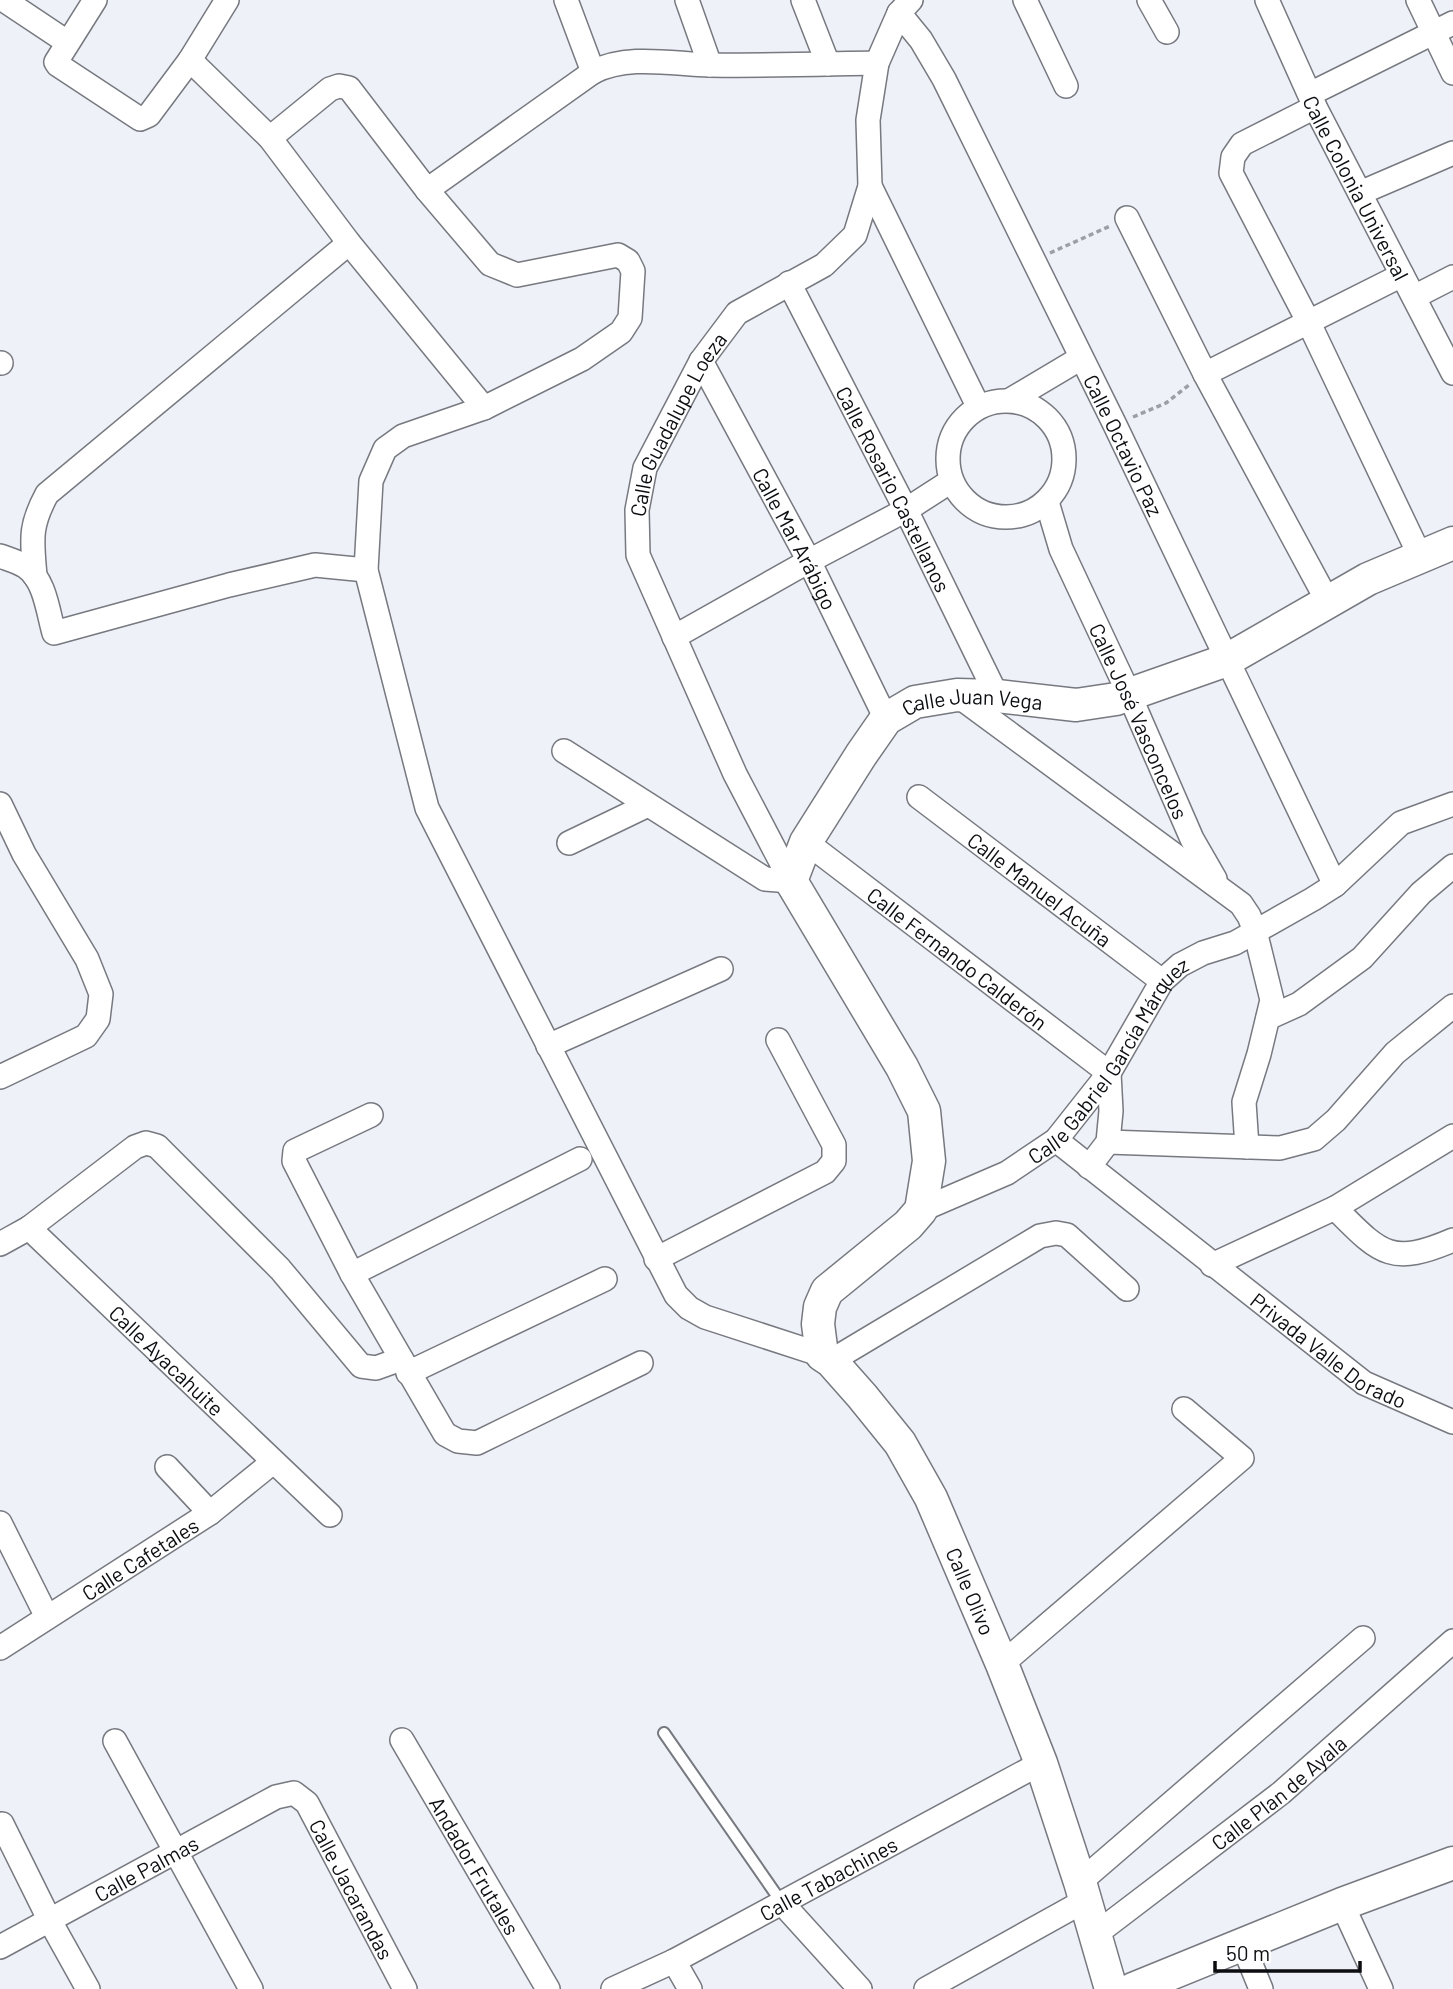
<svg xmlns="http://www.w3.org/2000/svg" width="1453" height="1989" viewBox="0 0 1453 1989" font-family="Barlow,sans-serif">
<rect width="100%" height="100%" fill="#eef1f8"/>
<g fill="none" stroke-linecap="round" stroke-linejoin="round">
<defs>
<polyline id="lane" points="664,1733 782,1903"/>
<g id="street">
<polyline points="4,0 67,42"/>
<polyline points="95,0 56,62 58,65 140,119 149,115 190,60 227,0"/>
<polyline points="566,0 593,72"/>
<polyline points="687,0 710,65"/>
<polyline points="803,0 828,64"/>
<polyline points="1025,0 1066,86"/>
<polyline points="1149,0 1167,32"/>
<path id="s1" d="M 1267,0 L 1315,107 L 1453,373"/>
<polyline points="1418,0 1453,73"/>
<path id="s2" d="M 899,13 L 921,40 L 944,79 L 1115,425 L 1335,885"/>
<polyline points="190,60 270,138 349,243 484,408"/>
<polyline points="1310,94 1453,23"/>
<polyline points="1315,107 1242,144 1233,157 1231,173 1308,321 1420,556"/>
<polyline points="270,138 330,89 339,86 349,88 427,190 490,264 517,275 618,255 628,261 633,271 630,318 621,332 582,359 484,408 403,436 385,449 371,481 366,570 427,808 676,1295 689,1308 705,1317 822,1355"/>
<polyline points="870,186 978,406"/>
<path d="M 427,190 L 593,72 C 628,54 672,64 710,65 C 766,66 822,64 877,63"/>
<polyline points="1360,193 1453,153"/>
<polyline points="1127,218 1205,374 1328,602"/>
<path id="s3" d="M 789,283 L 906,510 L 997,696"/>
<polyline points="1414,297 1453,277"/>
<path id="s4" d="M 701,361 L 809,561 L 886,719"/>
<polyline points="0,363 1,363"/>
<polyline points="1205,374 1402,275"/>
<polyline points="1012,399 1081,358"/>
<circle cx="1006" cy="459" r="58"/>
<path id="s5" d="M 1047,502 L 1061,549 L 1129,694 L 1192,839 L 1215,879"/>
<path d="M 0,556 C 8,559 19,562 26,567 C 45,580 48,612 54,633 L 229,585 L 315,565 L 366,570"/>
<path d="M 35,576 C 32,540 29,527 47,494 L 349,243"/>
<polyline points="674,637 809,561 906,510 951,481"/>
<polyline points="957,695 1222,890 1241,904 1249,916 1255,931 1272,1000 1259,1054 1244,1102 1247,1147"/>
<path id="s6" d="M 564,751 L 765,879 L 791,881 L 735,774 L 638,555 L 637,510 L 645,468 L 701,361 L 737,313 L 824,265 L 855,235 L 870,186 L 868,120 L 877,63 L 899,13 L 911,0"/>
<path id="s7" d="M 919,797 L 1162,981"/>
<polyline points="0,804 24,854 87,959 101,994 98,1019 86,1036 0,1077"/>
<path id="s8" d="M 806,842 L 1109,1073 L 1111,1111 L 1108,1142 L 1089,1167"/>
<polyline points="569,843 648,805"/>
<polyline points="1268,1018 1299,1004 1362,958 1421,893 1453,866"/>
<polyline points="548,1046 721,969"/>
<polyline points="371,1115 295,1151 294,1161 352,1274 445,1434 458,1441 477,1443 641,1363"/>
<path id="s9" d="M 1056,1140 L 1364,1383 L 1453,1422"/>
<polyline points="1108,1142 1280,1148 1314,1139 1336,1120 1395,1053 1453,1006"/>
<path d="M 1335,1208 C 1380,1253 1390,1267 1453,1240"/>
<path id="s10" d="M 921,1210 L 1007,1173 L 1056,1140 L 1109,1073 L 1162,981 L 1180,965 L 1203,953 L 1235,943 L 1313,899 L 1335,885 L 1401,823 L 1453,804"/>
<path id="s11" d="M 29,1228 L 330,1515"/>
<polyline points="0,1244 29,1228 135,1147 146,1143 157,1146 280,1269 361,1366 376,1368 401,1359"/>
<polyline points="656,1259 825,1172 834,1161 834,1145 778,1040"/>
<polyline points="1212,1265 1335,1208 1453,1136"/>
<polyline points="352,1274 580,1159"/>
<polyline points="831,1361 1040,1236 1056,1233 1067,1235 1127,1289"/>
<polyline points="408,1373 605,1279"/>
<polyline points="167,1467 210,1513"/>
<polyline points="0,1523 47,1617"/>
<path id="s12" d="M 0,1648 L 210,1513 L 273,1462"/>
<polyline points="1002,1664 1242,1458 1184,1409"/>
<path id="s13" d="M 402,1740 L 548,1989"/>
<polyline points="115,1741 251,1989"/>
<polyline points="2,1824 50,1921 88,1989"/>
<polyline points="1080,1882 1363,1638"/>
<polyline points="782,1903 860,1989"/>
<polyline points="1342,1904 1381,1989"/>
<path id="s14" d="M 1096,1934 L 1281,1793 L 1453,1641"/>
<polyline points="1243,1945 1261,1989"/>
<path id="s15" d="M 0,1947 L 276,1797 L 294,1793 L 307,1803 L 405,1989"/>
<polyline points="674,1961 690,1989"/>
<path id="s16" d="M 613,1989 L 674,1961 L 1041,1763"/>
<polyline points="926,1989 1086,1900"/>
</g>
<g id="secondary">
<path id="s17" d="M 1111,1989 L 1080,1882 L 1041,1763 L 1002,1664 L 931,1498 L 900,1443 L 862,1396 L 831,1361 L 822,1355 L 818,1324 L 820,1307 L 827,1291 L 908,1225 L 921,1210 L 929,1161 L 924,1111 L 902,1067 L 791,881 L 806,842 L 861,755 L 886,719 L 915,702 L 957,695 L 997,696 L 1076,705 L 1116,699 L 1227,660 L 1368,579 L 1453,543"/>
<polyline points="1133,1989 1342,1904 1453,1863"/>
</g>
</defs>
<!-- lane casing -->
<use href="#lane" stroke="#76797f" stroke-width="14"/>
<!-- street casing -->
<use href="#street" stroke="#76797f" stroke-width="26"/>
<!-- secondary casing -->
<use href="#secondary" stroke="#76797f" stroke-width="35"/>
<!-- path -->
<g stroke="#9d9fa5" stroke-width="3.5" stroke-dasharray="5 3.5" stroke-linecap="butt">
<polyline points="1050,253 1110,226"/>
<polyline points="1133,417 1166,403 1189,385"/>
</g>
<!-- lane -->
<use href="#lane" stroke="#fff" stroke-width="10"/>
<!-- street -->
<use href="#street" stroke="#fff" stroke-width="23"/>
<!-- secondary -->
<use href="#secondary" stroke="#fff" stroke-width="32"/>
</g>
<g text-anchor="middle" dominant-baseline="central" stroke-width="7" stroke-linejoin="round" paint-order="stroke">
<!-- street labels -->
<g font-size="21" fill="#0c0d10" stroke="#fefefe">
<text stroke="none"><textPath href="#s1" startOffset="208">Calle Colonia Universal</textPath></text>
<text stroke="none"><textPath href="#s6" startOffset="765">Calle Guadalupe Loeza</textPath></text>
<text stroke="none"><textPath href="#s2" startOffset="488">Calle Octavio Paz</textPath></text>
<text stroke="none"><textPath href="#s3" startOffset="231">Calle Rosario Castellanos</textPath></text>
<text stroke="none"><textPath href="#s4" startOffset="201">Calle Mar Arábigo</textPath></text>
<text stroke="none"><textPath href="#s17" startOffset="1540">Calle Juan Vega</textPath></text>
<text stroke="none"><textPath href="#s5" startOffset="238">Calle José Vasconcelos</textPath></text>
<text stroke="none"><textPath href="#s7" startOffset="152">Calle Manuel Acuña</textPath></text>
<text stroke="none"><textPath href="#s8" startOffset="191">Calle Fernando Calderón</textPath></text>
<text stroke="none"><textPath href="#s10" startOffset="248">Calle Gabriel García Márquez</textPath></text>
<text stroke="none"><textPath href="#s9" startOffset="345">Privada Valle Dorado</textPath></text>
<text stroke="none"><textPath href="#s11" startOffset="191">Calle Ayacahuite</textPath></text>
<text stroke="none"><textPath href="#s12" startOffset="166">Calle Cafetales</textPath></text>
<text transform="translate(971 1591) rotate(67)">Calle Olivo</text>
<text stroke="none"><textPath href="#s14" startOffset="231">Calle Plan de Ayala</textPath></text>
<text stroke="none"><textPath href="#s13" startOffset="145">Andador Frutales</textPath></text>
<text stroke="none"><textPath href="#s15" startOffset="166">Calle Palmas</textPath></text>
<text stroke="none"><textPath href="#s16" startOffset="242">Calle Tabachines</textPath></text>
<text stroke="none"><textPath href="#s15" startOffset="446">Calle Jacarandas</textPath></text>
</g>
</g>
<!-- scale -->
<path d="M1215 1961v10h145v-10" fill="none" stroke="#0c0d10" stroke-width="3.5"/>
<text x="1226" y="1961" font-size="21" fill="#0c0d10" stroke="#fefefe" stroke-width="5" paint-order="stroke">50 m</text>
</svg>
